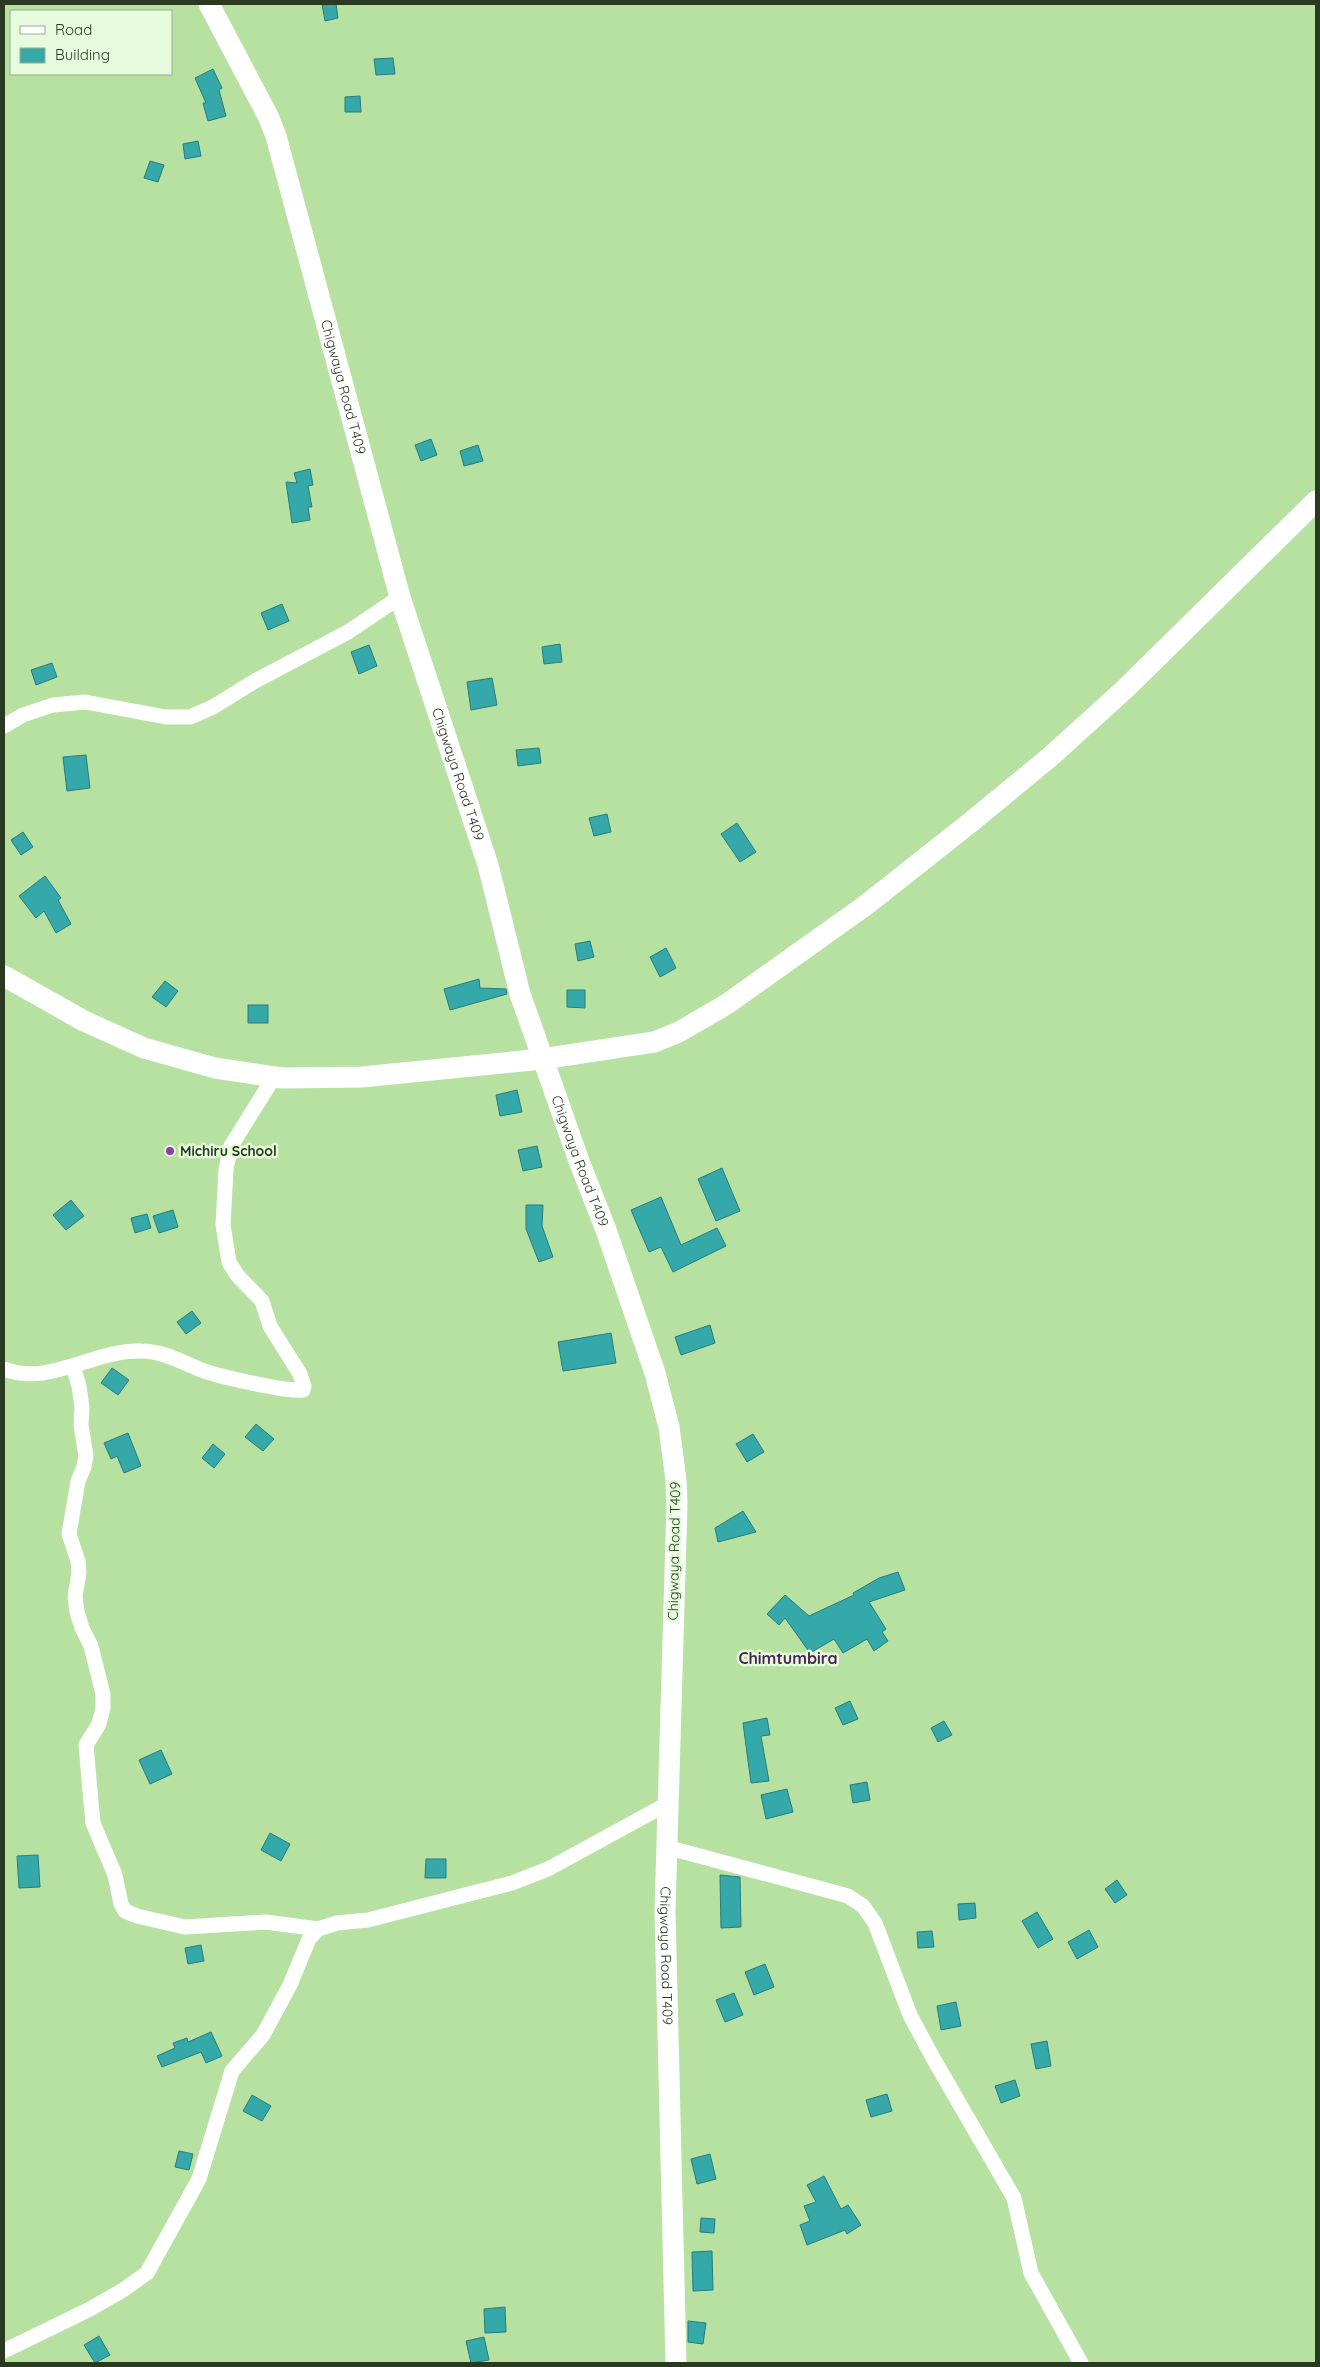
<svg xmlns="http://www.w3.org/2000/svg" width="1320" height="2367" viewBox="0 0 1320 2367" font-family="Quicksand,sans-serif">
<rect width="100%" height="100%" fill="#b6e1a1"/>
<!-- building -->
<g fill="#35a8a9" stroke="#297c7c">
<polygon points="322,4 336,4 338,18 325,21"/>
<polygon points="393,58 395,74 376,75 374,59"/>
<polygon points="213,69 222,88 219,90 226,116 208,121 203,103 206,103 195,78"/>
<polygon points="360,96 361,112 345,112 345,97"/>
<polygon points="198,141 201,156 185,159 183,144"/>
<polygon points="150,161 164,165 158,182 144,178"/>
<polygon points="431,439 437,455 421,461 415,445"/>
<polygon points="478,445 483,461 464,466 460,451"/>
<polygon points="310,469 313,485 308,486 312,507 308,507 310,520 292,523 286,482 297,483 294,473"/>
<polygon points="282,604 289,621 268,630 261,613"/>
<polygon points="560,644 562,662 544,664 542,647"/>
<polygon points="369,645 377,666 359,674 351,652"/>
<polygon points="52,663 57,677 36,685 31,670"/>
<polygon points="492,678 497,705 471,710 467,682"/>
<polygon points="539,748 541,763 518,766 516,750"/>
<polygon points="86,755 90,788 67,791 63,757"/>
<polygon points="607,814 611,832 594,836 589,818"/>
<polygon points="737,823 756,852 740,862 721,834"/>
<polygon points="23,832 33,847 21,855 11,840"/>
<polygon points="45,876 61,898 58,900 71,924 56,933 44,911 36,918 19,896"/>
<polygon points="590,941 594,957 578,961 575,944"/>
<polygon points="666,948 676,968 660,977 650,957"/>
<polygon points="479,979 480,988 506,989 507,994 450,1010 444,989"/>
<polygon points="165,981 178,991 166,1007 152,997"/>
<polygon points="567,990 585,990 585,1008 567,1007"/>
<rect x="248" y="1005" width="20" height="18"/>
<polygon points="517,1090 522,1112 500,1116 496,1095"/>
<polygon points="537,1146 542,1167 523,1171 518,1150"/>
<polygon points="722,1168 740,1211 716,1221 698,1179"/>
<polygon points="661,1197 681,1245 717,1228 726,1246 673,1272 661,1247 649,1252 631,1210"/>
<polygon points="71,1200 84,1216 66,1230 53,1215"/>
<polygon points="526,1205 543,1205 542,1226 553,1257 539,1262 526,1229"/>
<polygon points="173,1210 178,1227 159,1233 153,1216"/>
<polygon points="147,1214 151,1228 135,1233 131,1218"/>
<polygon points="192,1311 201,1323 186,1334 177,1322"/>
<polygon points="710,1325 715,1343 681,1355 675,1337"/>
<polygon points="611,1333 616,1363 563,1371 558,1342"/>
<polygon points="112,1368 129,1380 118,1395 101,1383"/>
<polygon points="256,1424 274,1439 263,1451 245,1437"/>
<polygon points="128,1433 141,1466 124,1473 117,1456 111,1459 104,1443"/>
<polygon points="753,1434 764,1452 747,1462 736,1444"/>
<polygon points="213,1444 225,1454 214,1468 202,1458"/>
<polygon points="743,1511 756,1532 718,1542 715,1528"/>
<polygon points="898,1572 905,1590 869,1602 886,1629 882,1632 888,1641 874,1651 867,1639 843,1653 834,1639 810,1653 785,1618 779,1625 767,1614 785,1595 809,1616 854,1595 853,1593 879,1578"/>
<polygon points="850,1701 858,1719 843,1725 835,1708"/>
<polygon points="767,1718 770,1735 761,1736 769,1781 751,1783 743,1723"/>
<polygon points="944,1721 952,1735 938,1742 931,1728"/>
<polygon points="161,1750 172,1774 150,1784 139,1760"/>
<polygon points="867,1782 870,1800 853,1803 850,1785"/>
<polygon points="787,1789 793,1812 766,1819 761,1795"/>
<polygon points="270,1833 290,1844 281,1861 261,1850"/>
<polygon points="38,1855 40,1887 19,1888 17,1856"/>
<polygon points="426,1859 446,1859 446,1878 425,1878"/>
<polygon points="720,1875 740,1877 741,1927 721,1928"/>
<polygon points="1117,1880 1127,1895 1115,1903 1105,1889"/>
<polygon points="975,1903 976,1918 959,1920 958,1904"/>
<polygon points="1037,1912 1053,1939 1038,1948 1022,1921"/>
<polygon points="1089,1930 1098,1947 1077,1959 1068,1942"/>
<polygon points="932,1931 934,1947 918,1948 917,1932"/>
<polygon points="201,1945 204,1961 188,1964 185,1948"/>
<polygon points="765,1964 774,1987 754,1995 745,1972"/>
<polygon points="734,1993 743,2015 725,2022 716,2000"/>
<polygon points="956,2002 961,2026 941,2030 937,2006"/>
<polygon points="211,2032 222,2056 206,2063 201,2052 162,2067 157,2056 175,2048 173,2043 187,2038 188,2042"/>
<polygon points="1047,2041 1051,2066 1036,2069 1031,2044"/>
<polygon points="1015,2080 1020,2096 1001,2103 995,2086"/>
<polygon points="887,2094 892,2111 871,2117 866,2100"/>
<polygon points="252,2095 271,2106 262,2121 243,2111"/>
<polygon points="179,2151 193,2154 189,2170 175,2167"/>
<polygon points="710,2154 716,2179 697,2184 691,2159"/>
<polygon points="824,2176 841,2209 848,2205 861,2225 847,2234 845,2230 807,2245 800,2225 810,2221 804,2206 816,2202 807,2185"/>
<polygon points="701,2218 715,2219 714,2233 700,2232"/>
<polygon points="712,2251 713,2290 693,2291 692,2252"/>
<polygon points="505,2307 506,2332 485,2333 484,2309"/>
<polygon points="688,2321 706,2323 703,2344 688,2342"/>
<polygon points="99,2336 110,2355 95,2363 84,2345"/>
<polygon points="484,2337 489,2360 471,2363 466,2341"/>
</g>
<g fill="none" stroke-linecap="round" stroke-linejoin="round">
<!-- street -->
<g stroke="#fff" stroke-width="15">
<polyline points="4,726 23,715 53,705 85,702 166,717 190,717 213,707 255,681 348,632 400,597"/>
<polyline points="73,1366 79,1386 82,1408 81,1425 86,1456 84,1467 78,1481 69,1534 78,1561 79,1572 75,1597 77,1612 82,1628 91,1646 103,1694 103,1708 99,1724 86,1745 91,1802 93,1823 115,1875 121,1904 125,1911 137,1916 185,1927 266,1922 318,1929"/>
<path d="M 4,1369 C 49,1387 95,1349 141,1351 C 162,1351 180,1361 199,1369 C 216,1376 286,1392 303,1390 L 304,1386 L 300,1374 L 270,1326 L 262,1301 L 237,1275 L 229,1262 L 223,1225 L 226,1169 L 231,1146 L 274,1077"/>
<polyline points="666,1847 848,1896 863,1906 875,1923 910,2015 933,2058 1014,2198 1031,2273 1081,2363"/>
<polyline points="4,2351 90,2309 123,2290 147,2273 199,2179 232,2071 263,2035 290,1985 309,1939 318,1929 337,1923 368,1920 512,1883 548,1869 667,1804"/>
</g>
<!-- secondary -->
<g stroke="#fff" stroke-width="21">
<path id="s1" d="M 209,4 L 268,116 L 276,136 L 400,597 L 488,865 L 520,994 L 579,1161 L 606,1230 L 655,1373 L 669,1427 L 676,1480 L 677,1504 L 665,1911 L 676,2363"/>
<polyline points="4,976 84,1021 144,1048 215,1068 282,1078 362,1077 542,1059 654,1042 679,1032 727,1004 866,905 971,822 1050,757 1125,689 1316,501"/>
</g>
</g>
<!-- markers -->
<circle fill="#8f3dac" stroke="#e5fbdb" stroke-width="2" cx="170" cy="1151" r="5"/>
<g text-anchor="middle" dominant-baseline="central" stroke-width="5" stroke-linejoin="round" paint-order="stroke">
<!-- street labels -->
<g font-size="14" fill="#293a21" stroke="#e5fbdb">
<text stroke="none"><textPath href="#s1" startOffset="408">Chigwaya Road T409</textPath></text>
<text stroke="none"><textPath href="#s1" startOffset="812">Chigwaya Road T409</textPath></text>
<text stroke="none"><textPath href="#s1" startOffset="1218">Chigwaya Road T409</textPath></text>
<text transform="translate(674 1551) rotate(-89)">Chigwaya Road T409</text>
<text stroke="none"><textPath href="#s1" startOffset="2028">Chigwaya Road T409</textPath></text>
</g>
<!-- poi labels -->
<g font-size="14" font-weight="bold" fill="#293a21" stroke="#e5fbdb" text-anchor="start">
<text x="180" y="1151">Michiru School</text>
</g>
<!-- quarter labels -->
<g font-size="16" font-weight="bold" fill="#4a2359" stroke="#e5fbdb">
<text x="788" y="1658">Chimtumbira</text>
</g>
</g>
<!-- border -->
<rect width="1320" height="2367" fill="none" stroke="#293a21" stroke-width="10"/>
<!-- legend -->
<rect x="10" y="10" width="162" height="65" fill="#e5fbdb" stroke="#9aae91"/>
<rect x="20" y="26" width="25" height="8" fill="#ffffff" stroke="#9aae91"/>
<text x="55" y="35" font-size="15" fill="#293a21">Road</text>
<rect x="20" y="48" width="25" height="15" fill="#35a8a9" stroke="#9aae91"/>
<text x="55" y="60" font-size="15" fill="#293a21">Building</text>
</svg>
